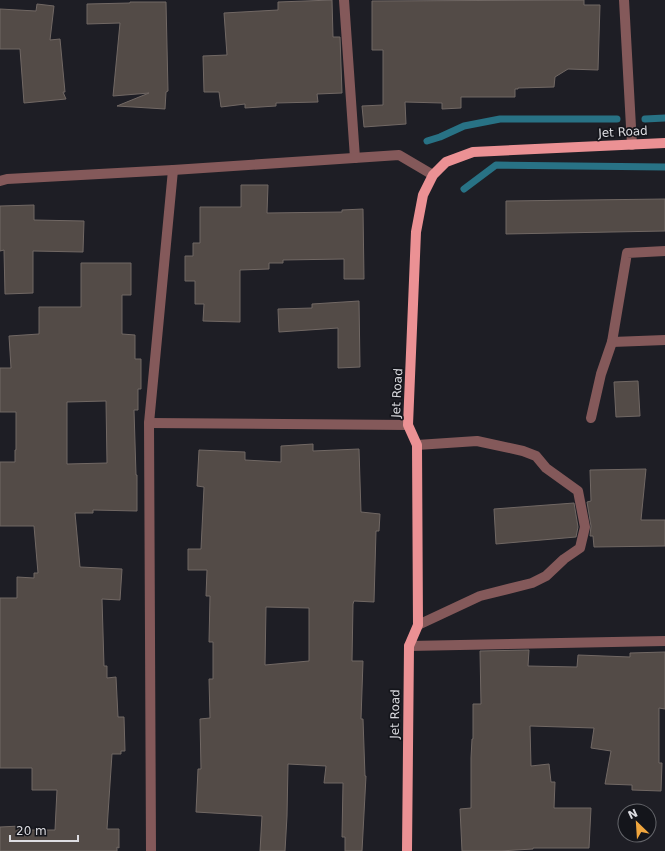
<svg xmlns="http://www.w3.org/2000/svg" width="665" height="851" viewBox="0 0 665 851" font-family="'DejaVu Sans',sans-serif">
<rect width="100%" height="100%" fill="#1e1e25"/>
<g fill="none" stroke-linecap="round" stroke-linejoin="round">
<!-- stream -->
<g stroke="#287285" stroke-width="7">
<polyline points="645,119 665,118"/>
<polyline points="427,141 440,137 464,126 500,119 617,119"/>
<polyline points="464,189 496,165 665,167"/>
</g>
</g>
<!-- building -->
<g fill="#534b47" stroke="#716864" fill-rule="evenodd">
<polygon points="332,0 333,37 340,37 342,93 317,94 318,102 276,103 276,106 245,108 245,104 221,107 219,92 204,92 203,56 227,55 224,13 278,10 278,2"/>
<polygon points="584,0 584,5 600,5 598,70 568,69 555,77 554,87 518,88 518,89 515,89 515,97 461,97 461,108 442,109 442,103 405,102 406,124 364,127 362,106 383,105 383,50 372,50 372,1"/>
<polygon points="130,2 166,2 168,91 166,92 165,109 117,106 149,93 113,96 120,23 87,24 87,4 130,3"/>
<polygon points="37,4 54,6 50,40 60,39 65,92 63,92 66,99 24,103 20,49 0,49 0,9 36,11"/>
<polygon points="241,185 268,185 267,213 342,212 342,210 363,209 364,279 344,279 344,259 283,260 283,263 269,263 269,269 240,270 240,322 203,321 204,304 195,304 195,281 185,281 185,256 193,256 193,243 200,243 200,207 241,207"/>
<polygon points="665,199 665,231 506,234 506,201"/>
<polygon points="34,205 34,220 84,221 83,252 33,251 33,293 5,294 4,250 0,251 0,206"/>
<path d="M 81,263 L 131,263 L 131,295 L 122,295 L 122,334 L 135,335 L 135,359 L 141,359 L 141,389 L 138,389 L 138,410 L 134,410 L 136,475 L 137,475 L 137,511 L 93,510 L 93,513 L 75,513 L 80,567 L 122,569 L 120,600 L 102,599 L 104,666 L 107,666 L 107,678 L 116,677 L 118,717 L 124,717 L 125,751 L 121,751 L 121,754 L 112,754 L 107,829 L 119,829 L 119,848 L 117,847 L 117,851 L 0,851 L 0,827 L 21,826 L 21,830 L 55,830 L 57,790 L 32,790 L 32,768 L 0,768 L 0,598 L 17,598 L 17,577 L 34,578 L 34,573 L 38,573 L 34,526 L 0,526 L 0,462 L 15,462 L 15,450 L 16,450 L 16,412 L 0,412 L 0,368 L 11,368 L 9,336 L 39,334 L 39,307 L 81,307 ZM 106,401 L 107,463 L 67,464 L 67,402 Z"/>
<polygon points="359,301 360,367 338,368 338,328 279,332 278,309 312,308 312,304"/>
<polygon points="638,381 640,416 616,417 614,382"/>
<path d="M 313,444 L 313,451 L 359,449 L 361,512 L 380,514 L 379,531 L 376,531 L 374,602 L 354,601 L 353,604 L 352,661 L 363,661 L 361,719 L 363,719 L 365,776 L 366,776 L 362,851 L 345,851 L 345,837 L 342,837 L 343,783 L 324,783 L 326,766 L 288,764 L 287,816 L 285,851 L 260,851 L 262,816 L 196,812 L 198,769 L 201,769 L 200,719 L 210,718 L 209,679 L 213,679 L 213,642 L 209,642 L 210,596 L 206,596 L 207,570 L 188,570 L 188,549 L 201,549 L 204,487 L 197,486 L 199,450 L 245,452 L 245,460 L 281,462 L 281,446 ZM 266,607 L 309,608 L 309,661 L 265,665 Z"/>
<polygon points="646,469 641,520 665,520 665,546 594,547 593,536 590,536 591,526 587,502 591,501 590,470"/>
<polygon points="574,503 578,527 576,537 496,544 494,509"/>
<polygon points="529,650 528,666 577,667 578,655 630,657 630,653 665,652 665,709 659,708 659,763 662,763 661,791 632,790 632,785 605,784 611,751 591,748 594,728 530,726 531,766 549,764 551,782 555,782 554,808 591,808 589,848 533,848 533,849 500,851 462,851 460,809 471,808 471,758 472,739 473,739 473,704 481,704 480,651"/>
</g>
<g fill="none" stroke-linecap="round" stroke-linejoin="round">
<!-- minor -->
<g stroke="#84595a" stroke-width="10">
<polyline points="344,0 355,158"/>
<polyline points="624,0 632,145"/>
<polyline points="0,181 7,179 173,170 399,155 433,175"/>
<polyline points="612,342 665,340"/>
<polyline points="591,418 601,374 612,342 627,253 665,251"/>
<polyline points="149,423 408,425"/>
<polyline points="417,445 477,441 523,451 536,456 546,468 578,491 585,527 580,548 564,559 546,576 532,583 480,596 418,625"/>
<polyline points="409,646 665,641"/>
<polyline points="151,851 149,423 173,170"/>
</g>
<!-- major -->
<polyline stroke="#eb9194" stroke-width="10" points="407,851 409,646 418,625 417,445 408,425 416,232 423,195 433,175 446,162 473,152 665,143"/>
</g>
<g text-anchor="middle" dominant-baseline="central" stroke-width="3.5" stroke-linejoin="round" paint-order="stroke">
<!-- street labels -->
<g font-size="12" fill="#dcdce1" stroke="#14151b">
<text transform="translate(623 132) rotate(-3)">Jet Road</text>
<text transform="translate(397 393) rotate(-87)">Jet Road</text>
<text transform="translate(395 714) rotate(-89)">Jet Road</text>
</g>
</g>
<!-- north arrow -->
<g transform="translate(637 823) rotate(335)"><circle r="19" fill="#14151b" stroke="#64656a"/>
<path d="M0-3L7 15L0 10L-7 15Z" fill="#f0a63e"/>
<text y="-6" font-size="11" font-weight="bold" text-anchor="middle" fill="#dcdce1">N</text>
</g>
<!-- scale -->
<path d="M10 835v6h68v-6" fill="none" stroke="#dcdce1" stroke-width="2"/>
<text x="16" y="835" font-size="12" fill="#dcdce1" stroke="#14151b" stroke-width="3" paint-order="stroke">20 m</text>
</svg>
